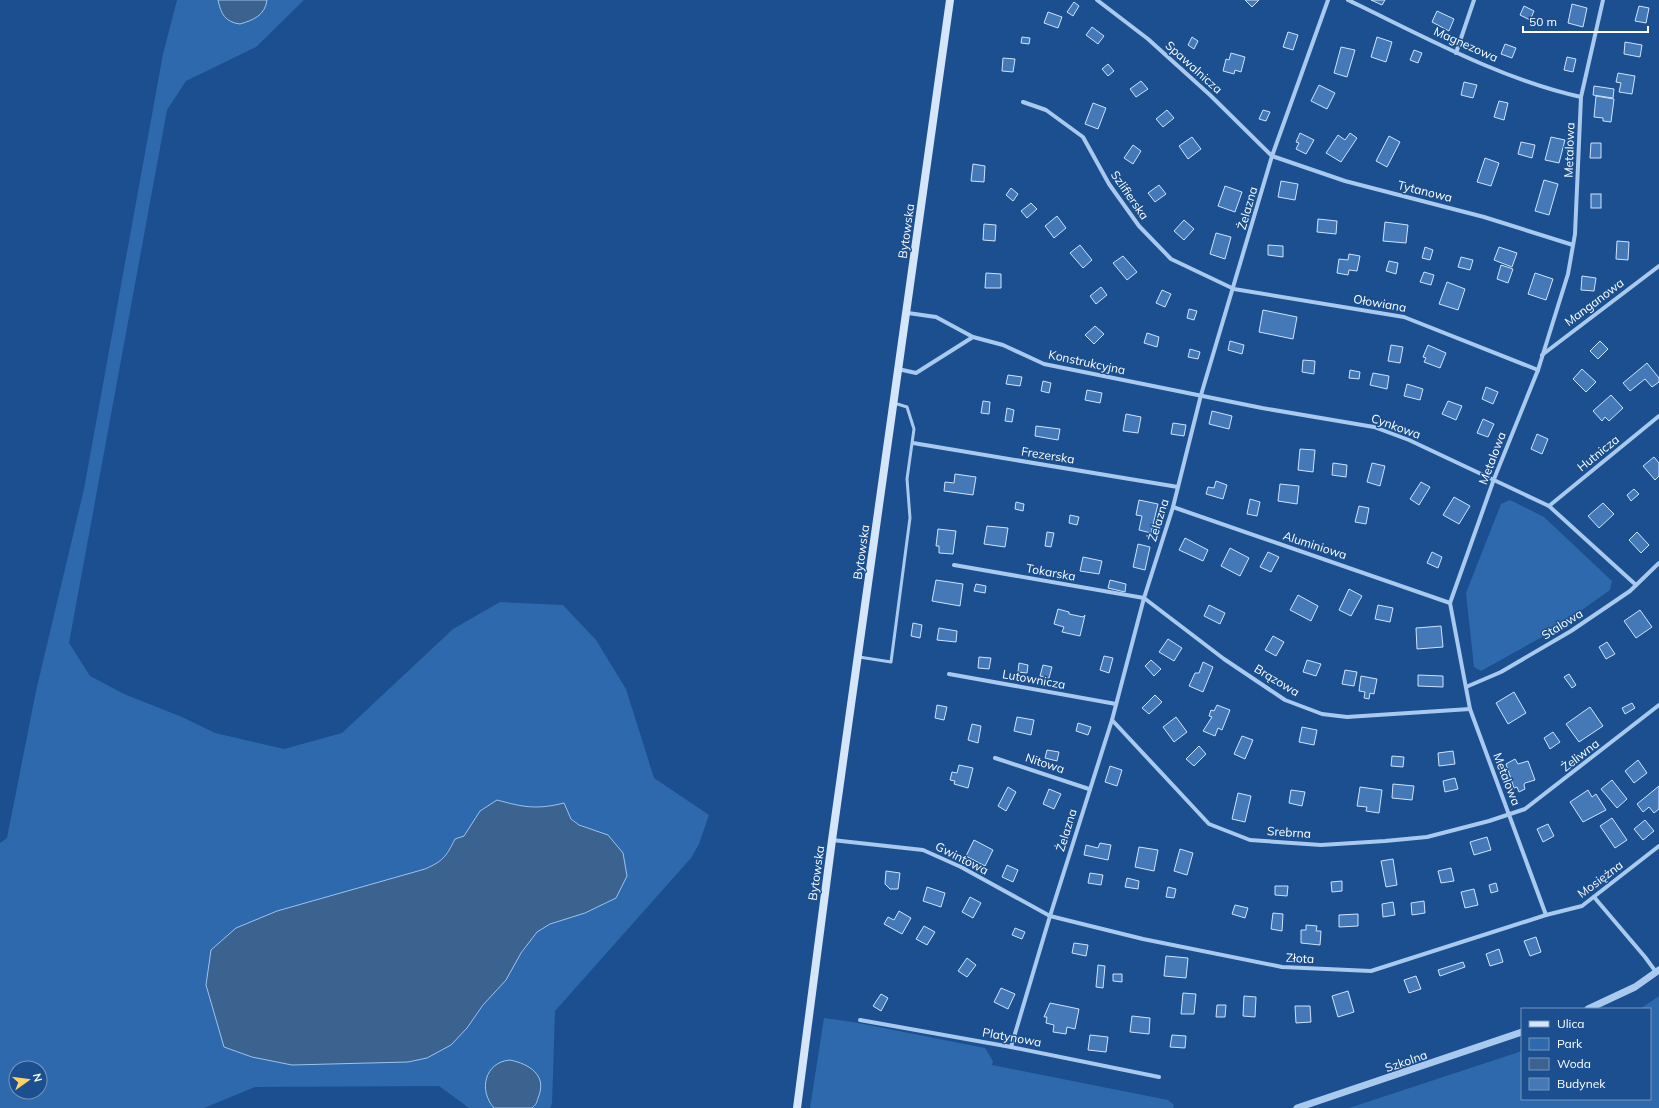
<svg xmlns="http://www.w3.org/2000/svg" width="1659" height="1108" viewBox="0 0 1659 1108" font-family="Mulish,sans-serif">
<rect width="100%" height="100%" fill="#1b4f8f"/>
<!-- green -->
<g fill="#2e69ad" fill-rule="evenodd">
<path d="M 177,0 L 218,0 L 221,12 L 240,24 C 253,21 265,14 267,0 L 304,0 L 256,47 L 186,81 L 167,110 L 69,643 L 90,676 L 124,694 L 182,717 L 215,733 L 284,749 L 342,733 L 453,629 L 500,602 L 563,605 L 596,640 L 626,689 L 654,778 L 709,815 L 699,844 L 691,858 L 555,1011 L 552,1104 L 550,1108 L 532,1108 L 535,1106 L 486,1081 C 486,1092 487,1100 494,1108 L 469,1108 L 439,1086 L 255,1087 L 204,1108 L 0,1108 L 0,843 L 7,838 L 36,691 L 84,489 L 163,54 ZM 497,800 C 523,807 536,810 564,803 L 571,819 L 579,825 L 608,835 L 623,853 L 627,876 L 616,898 L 585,913 L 550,924 L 537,932 L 467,1028 L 427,1058 L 408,1062 L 292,1065 L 252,1057 L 224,1047 L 211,950 L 237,928 L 277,911 L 425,869 C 443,861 446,857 455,839 L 464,836 L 480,811 ZM 16,1068 L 40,1068 L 40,1092 L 16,1092 Z"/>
<polygon points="1510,500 1544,517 1612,581 1610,590 1551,632 1481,671 1474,667 1466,593 1501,504"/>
<polygon points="1659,996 1659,1108 1349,1108 1522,1051 1522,1099 1650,1099 1650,1009 1640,1009"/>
<polygon points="824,1018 853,1022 985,1048 993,1061 992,1065 1168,1100 1174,1105 1173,1108 810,1108"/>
</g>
<!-- water -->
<g fill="#3c6290" stroke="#9cc4f0">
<path d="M 218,0 L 267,0 C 265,15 254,20 240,24 C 225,22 221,14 218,0 Z"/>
<path d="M 497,800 C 523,807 536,810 564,803 L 571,819 L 579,825 L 608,835 L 623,853 L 627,876 L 616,898 L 585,913 L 550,924 L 537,932 L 521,953 L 506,980 L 483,1005 L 467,1028 L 451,1045 L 427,1058 L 408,1062 L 292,1065 L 252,1057 L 224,1047 L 206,985 L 211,950 L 236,928 L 277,911 L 425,869 C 443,861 446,857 455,839 L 464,836 L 480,811 Z"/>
<path d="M 510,1060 C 529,1064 548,1075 538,1098 C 537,1102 536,1105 532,1108 L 494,1108 C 478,1090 485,1062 510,1060 Z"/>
</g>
<!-- building -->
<g fill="#4478b7" stroke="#cfe3fa">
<polygon points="1245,0 1259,0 1252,7"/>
<polygon points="1371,0 1385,0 1382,5"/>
<polygon points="1074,2 1079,6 1073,16 1067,12"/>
<polygon points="1572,4 1587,8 1583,27 1568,23"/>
<polygon points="1524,6 1534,11 1530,20 1520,15"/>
<polygon points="1639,6 1649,8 1646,23 1635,21"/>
<polygon points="1437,11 1454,19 1449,31 1432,22"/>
<polygon points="1048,12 1062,17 1058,28 1044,23"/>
<polygon points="1092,27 1104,36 1098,44 1086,35"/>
<polygon points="1288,32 1298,35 1293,50 1283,47"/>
<polygon points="1022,37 1030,38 1029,44 1021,43"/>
<polygon points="1192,37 1198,41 1194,49 1188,45"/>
<polygon points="1377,37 1392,42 1386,62 1371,57"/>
<polygon points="1625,42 1642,45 1640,57 1624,54"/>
<polygon points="1505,44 1516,48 1512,58 1501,54"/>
<polygon points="1341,47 1355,50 1347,77 1334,73"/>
<polygon points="1414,50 1422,53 1418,63 1410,60"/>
<polygon points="1231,53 1245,57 1241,72 1235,70 1234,74 1223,71 1226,59 1229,60"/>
<polygon points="1567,57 1576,59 1573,72 1564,70"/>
<polygon points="1003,58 1015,59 1013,72 1002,71"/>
<polygon points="1108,64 1114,71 1108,76 1102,69"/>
<polygon points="1618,73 1635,76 1632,94 1619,92 1621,83 1616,82"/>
<polygon points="1141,81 1148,89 1136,97 1130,89"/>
<polygon points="1464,82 1477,85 1473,98 1461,95"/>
<polygon points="1319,85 1335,93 1327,109 1311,101"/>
<polygon points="1594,86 1614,89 1613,98 1593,95"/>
<polygon points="1596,96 1614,99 1611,122 1603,121 1603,118 1594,117"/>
<polygon points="1499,101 1508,103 1504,120 1494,117"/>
<polygon points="1093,103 1106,108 1098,129 1085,124"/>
<polygon points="1167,110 1174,118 1163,127 1156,119"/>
<polygon points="1263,110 1270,112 1266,121 1259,119"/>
<polygon points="1300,133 1314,140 1306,154 1296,149 1299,143 1296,142"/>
<polygon points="1350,133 1357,138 1341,162 1326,153 1338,135 1345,140"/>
<polygon points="1389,136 1400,142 1387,167 1376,161"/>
<polygon points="1192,137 1201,149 1188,159 1179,146"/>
<polygon points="1551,137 1565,140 1559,163 1545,160"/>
<polygon points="1521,142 1535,145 1532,158 1518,154"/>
<polygon points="1591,143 1601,143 1601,158 1590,158"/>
<polygon points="1133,145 1141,151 1133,164 1124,158"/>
<polygon points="1485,158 1499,163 1491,186 1477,182"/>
<polygon points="973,164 985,166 984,182 971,181"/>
<polygon points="1544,180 1558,184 1549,215 1535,211"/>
<polygon points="1281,181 1298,184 1295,200 1278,197"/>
<polygon points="1159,185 1166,194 1155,202 1148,193"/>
<polygon points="1225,186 1242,192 1235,212 1218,206"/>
<polygon points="1011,188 1018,194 1013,201 1006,195"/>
<rect x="1591" y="194" width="10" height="14"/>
<polygon points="1031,203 1037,209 1027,218 1021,211"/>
<polygon points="1057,216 1066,228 1054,238 1045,226"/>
<polygon points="1318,219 1337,221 1336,234 1317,232"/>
<polygon points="1184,220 1194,229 1184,240 1174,231"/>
<polygon points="1385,222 1408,225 1406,243 1383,241"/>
<polygon points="984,224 996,225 995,241 983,240"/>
<polygon points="1216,233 1231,237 1225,259 1210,254"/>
<polygon points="1617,241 1629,242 1628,260 1616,259"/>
<polygon points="1080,245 1092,260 1083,268 1070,253"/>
<polygon points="1268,245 1283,246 1283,257 1268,255"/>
<polygon points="1425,247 1433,250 1430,260 1422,258"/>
<polygon points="1499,247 1517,253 1512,267 1494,260"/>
<polygon points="1349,254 1360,256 1357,271 1349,270 1348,275 1337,273 1339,259 1348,260"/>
<polygon points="1123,256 1137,272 1127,280 1113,263"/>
<polygon points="1461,257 1473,260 1470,270 1458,267"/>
<polygon points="1389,261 1398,263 1396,274 1386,271"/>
<polygon points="1501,265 1513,269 1508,283 1497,279"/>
<polygon points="1424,272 1434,275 1431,285 1420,282"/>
<polygon points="986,273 1001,274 1001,288 985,288"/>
<polygon points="1535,273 1553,279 1546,300 1528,294"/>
<polygon points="1582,276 1596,278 1594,291 1581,290"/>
<polygon points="1447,282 1465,289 1458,310 1439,304"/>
<polygon points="1101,287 1107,295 1096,304 1090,296"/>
<polygon points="1162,290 1171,294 1165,307 1156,303"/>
<polygon points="1189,309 1197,311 1194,320 1187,318"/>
<polygon points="1263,310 1297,317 1293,339 1259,332"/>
<polygon points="1095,326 1104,334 1094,344 1085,335"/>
<polygon points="1147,333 1159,337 1157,347 1144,343"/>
<polygon points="1230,341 1244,345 1242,354 1228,350"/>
<polygon points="1600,341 1608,349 1598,359 1590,351"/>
<polygon points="1391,345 1403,347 1400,363 1388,361"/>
<polygon points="1428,345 1446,353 1440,368 1424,362 1426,358 1423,357"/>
<polygon points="1190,349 1200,352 1198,359 1188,357"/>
<polygon points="1303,360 1315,361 1314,374 1302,372"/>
<polygon points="1647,363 1659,378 1659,382 1652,387 1645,379 1630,391 1623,383"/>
<polygon points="1582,369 1596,382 1586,392 1573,379"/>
<polygon points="1350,370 1360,372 1359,379 1349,378"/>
<polygon points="1373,373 1389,376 1387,389 1370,385"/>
<polygon points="1008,375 1022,377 1020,386 1006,384"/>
<polygon points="1043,381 1051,383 1049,393 1041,391"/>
<polygon points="1407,384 1423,389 1420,400 1404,396"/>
<polygon points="1486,387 1498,392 1493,404 1482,399"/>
<polygon points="1087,390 1102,393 1100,403 1085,400"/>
<polygon points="1611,395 1623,408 1609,421 1605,417 1602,421 1593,411"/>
<polygon points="983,401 990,402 989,414 981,413"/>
<polygon points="1448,401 1462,406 1456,420 1442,414"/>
<polygon points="1007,408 1014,410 1012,422 1005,421"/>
<polygon points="1212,411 1232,416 1229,429 1209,424"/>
<polygon points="1126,414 1141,417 1138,433 1123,431"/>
<polygon points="1483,419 1494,424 1488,437 1477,433"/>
<polygon points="1173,423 1186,425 1184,436 1171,434"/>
<polygon points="1036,426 1060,429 1058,440 1035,436"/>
<polygon points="1537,434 1548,439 1542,454 1531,449"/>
<polygon points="1300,449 1315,450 1313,472 1298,470"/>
<polygon points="1654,457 1659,463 1659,476 1655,480 1643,466"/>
<polygon points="1333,463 1347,465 1346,477 1332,475"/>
<polygon points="1372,463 1385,466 1380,486 1367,482"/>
<polygon points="955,474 976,477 973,495 944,491 945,482 954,483"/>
<polygon points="1216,481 1227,485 1223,499 1206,494 1208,487 1214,488"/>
<polygon points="1421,482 1430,487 1419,505 1410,499"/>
<polygon points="1280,484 1299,486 1297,504 1278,501"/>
<polygon points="1634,489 1639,494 1631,501 1627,495"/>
<polygon points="1454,497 1470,506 1459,524 1443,515"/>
<polygon points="1250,499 1260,502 1257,516 1247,514"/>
<polygon points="1139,500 1158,504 1151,533 1139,530 1142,516 1136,515"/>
<polygon points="1016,502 1024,504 1023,511 1015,509"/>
<polygon points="1603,503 1614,514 1599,528 1588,516"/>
<polygon points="1359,506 1369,508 1366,524 1355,522"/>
<polygon points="1070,515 1079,517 1077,525 1069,523"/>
<polygon points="987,526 1008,528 1005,547 984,544"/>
<polygon points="938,529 956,531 953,554 939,553 939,546 936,546"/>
<polygon points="1047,532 1054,533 1051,547 1045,546"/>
<polygon points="1637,532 1649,545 1641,553 1629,540"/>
<polygon points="1185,538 1208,550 1203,561 1179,550"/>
<polygon points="1138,544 1150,547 1145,570 1133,567"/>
<polygon points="1230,548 1249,558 1240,576 1221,566"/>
<polygon points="1268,552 1279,557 1271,572 1260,567"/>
<polygon points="1432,552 1442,557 1438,568 1427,563"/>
<polygon points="1083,557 1102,561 1099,574 1080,571"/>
<polygon points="936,580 963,584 960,606 932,601"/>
<polygon points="1110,580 1126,584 1125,592 1108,588"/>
<polygon points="976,584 986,586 985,593 974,591"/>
<polygon points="1349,589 1362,596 1351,616 1339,610"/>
<polygon points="1298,595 1318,606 1311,621 1290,610"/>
<polygon points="1209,605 1225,613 1220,624 1204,616"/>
<polygon points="1378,605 1393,608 1390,622 1375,619"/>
<polygon points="1058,609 1069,612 1069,614 1083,617 1085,615 1080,636 1062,632 1064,627 1054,624"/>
<polygon points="1640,610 1652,627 1636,638 1624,621"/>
<polygon points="913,623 922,625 920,638 911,636"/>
<polygon points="1441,626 1443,647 1417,649 1416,628"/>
<polygon points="939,628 957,631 956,642 937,640"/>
<polygon points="1273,636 1284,642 1276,656 1265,650"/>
<polygon points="1168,639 1182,648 1174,661 1159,652"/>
<polygon points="1607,642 1615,654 1606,659 1599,647"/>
<polygon points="1104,656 1113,658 1109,673 1100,670"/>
<polygon points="979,657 991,658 989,669 978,668"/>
<polygon points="1151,660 1161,669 1154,676 1145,666"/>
<polygon points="1307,660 1321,664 1316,676 1303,672"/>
<polygon points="1203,662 1213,667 1203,692 1189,686 1195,673 1199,673"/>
<polygon points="1019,663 1028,665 1027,673 1018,672"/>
<polygon points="1043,665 1052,667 1049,678 1040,676"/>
<polygon points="1345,670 1357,672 1354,686 1342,684"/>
<polygon points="1569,674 1576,685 1572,688 1564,677"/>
<polygon points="1418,675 1443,676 1443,687 1418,686"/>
<polygon points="1361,676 1377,679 1374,694 1370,693 1369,699 1364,698 1365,692 1359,691"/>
<polygon points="1514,692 1526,713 1508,724 1496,703"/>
<polygon points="1155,695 1162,702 1149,714 1142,708"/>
<polygon points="1632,703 1635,708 1625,714 1622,708"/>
<polygon points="937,705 947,707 944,720 935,718"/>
<polygon points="1217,705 1230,710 1222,730 1218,728 1215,736 1203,731 1212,717 1209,716 1211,710 1214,711"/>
<polygon points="1590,707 1603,726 1579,742 1566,724"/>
<polygon points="1017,717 1034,720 1031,735 1014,731"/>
<polygon points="1176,717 1187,732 1174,742 1163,727"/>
<polygon points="1078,723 1091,727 1088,735 1076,731"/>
<polygon points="972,724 981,726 978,743 968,740"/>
<polygon points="1302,727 1317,730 1314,745 1299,742"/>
<polygon points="1553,732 1560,742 1550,749 1544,738"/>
<polygon points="1242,736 1253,740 1245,759 1234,754"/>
<polygon points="1199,746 1206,754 1194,766 1186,759"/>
<polygon points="1047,750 1059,752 1057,761 1045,758"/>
<polygon points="1453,751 1455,764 1439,766 1438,753"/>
<polygon points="1392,756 1404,757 1403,767 1391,766"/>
<polygon points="1515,759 1518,764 1528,761 1535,780 1525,783 1524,785 1525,789 1519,792 1517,787 1514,788 1506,764"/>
<polygon points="1638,760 1647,773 1634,783 1625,771"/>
<polygon points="959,765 973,768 968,788 954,784 955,781 950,780 952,772 957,773"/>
<polygon points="1110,766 1122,770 1117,786 1105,782"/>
<polygon points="1455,778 1458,789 1445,792 1443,781"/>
<polygon points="1612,780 1627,799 1617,808 1601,789"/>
<polygon points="1393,784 1414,786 1412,800 1392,798"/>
<polygon points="1659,786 1659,809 1654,813 1649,807 1643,812 1637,804"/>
<polygon points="1008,787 1016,792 1006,811 998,806"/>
<polygon points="1360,787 1382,790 1379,813 1366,811 1367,807 1357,806"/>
<polygon points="1049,789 1061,794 1054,809 1043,804"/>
<polygon points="1291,790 1305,792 1302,806 1289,803"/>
<polygon points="1588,790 1592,797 1596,794 1606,810 1583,822 1570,802"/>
<polygon points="1238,793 1251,796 1245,822 1232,819"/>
<polygon points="1612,818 1627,840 1615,848 1600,826"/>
<polygon points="1645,820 1654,831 1643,840 1634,829"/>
<polygon points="1548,824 1554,836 1543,842 1537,829"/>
<polygon points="1487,837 1491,850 1474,855 1470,842"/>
<polygon points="974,840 993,850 985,866 966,856"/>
<polygon points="1100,843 1111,845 1108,860 1084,855 1086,845 1098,848"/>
<polygon points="1139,847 1158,850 1154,871 1135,867"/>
<polygon points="1180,849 1193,853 1187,875 1174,871"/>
<polygon points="1393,859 1397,885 1386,887 1381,861"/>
<polygon points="1007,865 1018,870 1013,882 1002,877"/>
<polygon points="1451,868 1454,881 1441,883 1438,871"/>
<polygon points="886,871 900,873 898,889 890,889 885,884"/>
<polygon points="1090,873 1103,875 1101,885 1088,883"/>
<polygon points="1127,878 1139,881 1138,889 1125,887"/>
<polygon points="1342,881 1342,891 1332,892 1331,882"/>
<polygon points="1496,883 1498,891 1491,893 1489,885"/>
<polygon points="1275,886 1288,886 1287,896 1275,895"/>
<polygon points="927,887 945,893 941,907 923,901"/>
<polygon points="1168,887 1176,889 1174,898 1166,897"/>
<polygon points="1474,889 1478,905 1465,908 1461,892"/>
<polygon points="970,897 981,903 973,918 962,912"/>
<polygon points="1424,901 1425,913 1412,915 1411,903"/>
<polygon points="1393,902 1395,915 1383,917 1382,904"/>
<polygon points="1235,905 1248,908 1245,918 1232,914"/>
<polygon points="899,911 911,918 902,934 884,924 888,917 894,920"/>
<polygon points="1273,913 1283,914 1282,931 1271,929"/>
<polygon points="1358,914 1358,926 1339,927 1339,915"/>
<polygon points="1306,925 1317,926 1316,931 1321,931 1320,945 1301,943 1301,930 1306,930"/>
<polygon points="924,926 935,932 927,945 916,939"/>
<polygon points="1015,928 1025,932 1022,939 1012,935"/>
<polygon points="1536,937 1541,952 1530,956 1524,941"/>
<polygon points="1074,943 1088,945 1086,956 1072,953"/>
<polygon points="1499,949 1503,962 1490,966 1486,954"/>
<polygon points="1166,956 1188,958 1186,978 1164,976"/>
<polygon points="967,958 976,965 967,977 958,971"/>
<polygon points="1463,962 1465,967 1440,976 1438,970"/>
<polygon points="1098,965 1105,966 1103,988 1096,987"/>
<polygon points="1113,974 1122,974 1122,982 1113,981"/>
<polygon points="1416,976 1421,989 1409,993 1404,980"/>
<polygon points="1001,988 1015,994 1008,1009 994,1002"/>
<polygon points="1348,991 1354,1012 1338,1017 1332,996"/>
<polygon points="1183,993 1196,994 1194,1014 1181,1014"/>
<polygon points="881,994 888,998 881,1011 873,1006"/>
<polygon points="1244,996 1256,997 1255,1017 1243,1016"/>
<polygon points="1050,1003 1079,1009 1075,1029 1067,1027 1066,1034 1053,1032 1054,1025 1046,1023 1047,1017 1044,1017"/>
<polygon points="1217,1005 1226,1005 1225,1017 1216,1017"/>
<polygon points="1295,1006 1310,1006 1311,1022 1296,1023"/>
<polygon points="1132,1016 1150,1018 1149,1034 1130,1032"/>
<polygon points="1090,1035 1108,1037 1106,1052 1088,1050"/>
<polygon points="1172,1035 1186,1036 1185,1048 1170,1047"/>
</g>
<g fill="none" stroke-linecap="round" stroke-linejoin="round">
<!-- service -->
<polyline stroke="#a9c9ee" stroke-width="3" points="859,657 891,662 910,518 907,479 914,429 907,407 894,403"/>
<!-- minor -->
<g stroke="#a9c9ee" stroke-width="4">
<polyline points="1097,0 1148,39 1210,95 1272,156 1345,181 1484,217 1573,245"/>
<path d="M 1348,0 C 1421,35 1502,80 1581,97"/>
<polyline points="1456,53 1474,0"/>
<polyline points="1023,102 1046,110 1083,137 1109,184 1139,226 1171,259 1234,289 1404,317 1538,370"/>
<polyline points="908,313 936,317 973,337 1003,345 1044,364 1262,408 1374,427 1409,440 1549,506 1636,585"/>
<polyline points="1542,355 1659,266"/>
<polyline points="898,369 916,373 973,337"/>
<polyline points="913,443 1178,487"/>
<polyline points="1549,506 1659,416"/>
<polyline points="1173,507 1450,603"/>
<polyline points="954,565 1144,598 1224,659 1285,700 1322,714 1347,717 1470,709"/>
<polyline points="949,674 1116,704"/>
<polyline points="1466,687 1501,672 1571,631 1630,591 1659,563"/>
<polyline points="1112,720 1209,824 1250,840 1321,845 1385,841 1427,837 1489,821 1525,809 1659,705"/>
<polyline points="995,758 1089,789"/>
<polyline points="832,840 923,850 961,867 1050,916 1143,939 1282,967 1371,971 1546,915 1582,906 1659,846"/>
<polyline points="1594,897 1645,957 1656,972"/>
<polyline points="1546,915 1470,709 1450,603 1494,479 1538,370 1568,274 1575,234 1581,97 1603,0"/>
<polyline points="860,1020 1011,1047 1159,1077"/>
<polyline points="1011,1047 1050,916 1112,720 1144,598 1173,507 1201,395 1272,156 1328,0"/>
</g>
<!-- tertiary -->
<g stroke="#a9c9ee" stroke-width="7">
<polyline points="1588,1009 1635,987 1659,970"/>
<polyline points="1297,1108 1522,1032"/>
</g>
<!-- secondary -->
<polyline stroke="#d6e6fa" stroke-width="8" points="797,1108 832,840 950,0"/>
</g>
<g text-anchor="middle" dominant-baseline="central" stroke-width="3" stroke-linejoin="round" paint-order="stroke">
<!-- street labels -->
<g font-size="12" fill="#fff" stroke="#1b4f8f">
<text transform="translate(1466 44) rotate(24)">Magnezowa</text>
<text transform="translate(1194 67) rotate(42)">Spawalnicza</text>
<text transform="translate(1569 150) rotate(-88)">Metalowa</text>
<text transform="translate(1425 191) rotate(14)">Tytanowa</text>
<text transform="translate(1130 195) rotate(55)">Szlifierska</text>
<text transform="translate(1247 208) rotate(-74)">Żelazna</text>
<text transform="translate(906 231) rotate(-82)">Bytowska</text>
<text transform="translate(1594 302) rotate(-37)">Manganowa</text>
<text transform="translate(1380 303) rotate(10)">Ołowiana</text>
<text transform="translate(1087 362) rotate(12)">Konstrukcyjna</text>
<text transform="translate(1396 426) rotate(20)">Cynkowa</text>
<text transform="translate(1598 453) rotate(-39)">Hutnicza</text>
<text transform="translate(1048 455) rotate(9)">Frezerska</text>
<text transform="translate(1492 458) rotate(-69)">Metalowa</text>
<text transform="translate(1158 520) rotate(-73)">Żelazna</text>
<text transform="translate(1315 545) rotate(18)">Aluminiowa</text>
<text transform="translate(861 552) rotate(-82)">Bytowska</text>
<text transform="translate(1051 572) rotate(10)">Tokarska</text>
<text transform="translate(1562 624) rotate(-32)">Stalowa</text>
<text transform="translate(1034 679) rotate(10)">Lutownicza</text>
<text transform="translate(1277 680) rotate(31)">Brązowa</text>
<text transform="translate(1580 755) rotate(-38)">Żeliwna</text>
<text transform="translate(1045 763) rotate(18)">Nitowa</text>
<text transform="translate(1507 779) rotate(69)">Metalowa</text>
<text transform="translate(1066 830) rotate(-73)">Żelazna</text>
<text transform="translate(1289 832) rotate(4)">Srebrna</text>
<text transform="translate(962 858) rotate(27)">Gwintowa</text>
<text transform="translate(816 873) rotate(-82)">Bytowska</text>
<text transform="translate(1600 879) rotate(-37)">Mosiężna</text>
<text transform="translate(1300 958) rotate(3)">Złota</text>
<text transform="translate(1012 1037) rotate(10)">Platynowa</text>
<text transform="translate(1406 1061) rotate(-19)">Szkolna</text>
</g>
</g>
<!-- legend -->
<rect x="1521" y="1008" width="130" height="92" fill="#1b4f8f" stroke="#7695bc"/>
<rect x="1529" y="1021" width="20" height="6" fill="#d6e6fa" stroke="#7695bc"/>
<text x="1557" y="1028" font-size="12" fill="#ffffff">Ulica</text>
<rect x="1529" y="1038" width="20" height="12" fill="#2e69ad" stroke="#7695bc"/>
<text x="1557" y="1048" font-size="12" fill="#ffffff">Park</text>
<rect x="1529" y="1058" width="20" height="12" fill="#3c6290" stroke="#7695bc"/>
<text x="1557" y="1068" font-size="12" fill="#ffffff">Woda</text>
<rect x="1529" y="1078" width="20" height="12" fill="#4478b7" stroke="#7695bc"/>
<text x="1557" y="1088" font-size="12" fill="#ffffff">Budynek</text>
<!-- north arrow -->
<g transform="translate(28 1080) rotate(76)"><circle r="19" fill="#1b4f8f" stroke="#7695bc"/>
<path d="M0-3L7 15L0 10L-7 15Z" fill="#ffd166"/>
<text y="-6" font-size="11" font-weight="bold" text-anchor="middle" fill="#ffffff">N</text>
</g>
<!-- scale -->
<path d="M1523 26v6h125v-6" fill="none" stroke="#ffffff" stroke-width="2"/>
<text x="1529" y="26" font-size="12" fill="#ffffff" stroke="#1b4f8f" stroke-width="3" paint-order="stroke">50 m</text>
</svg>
